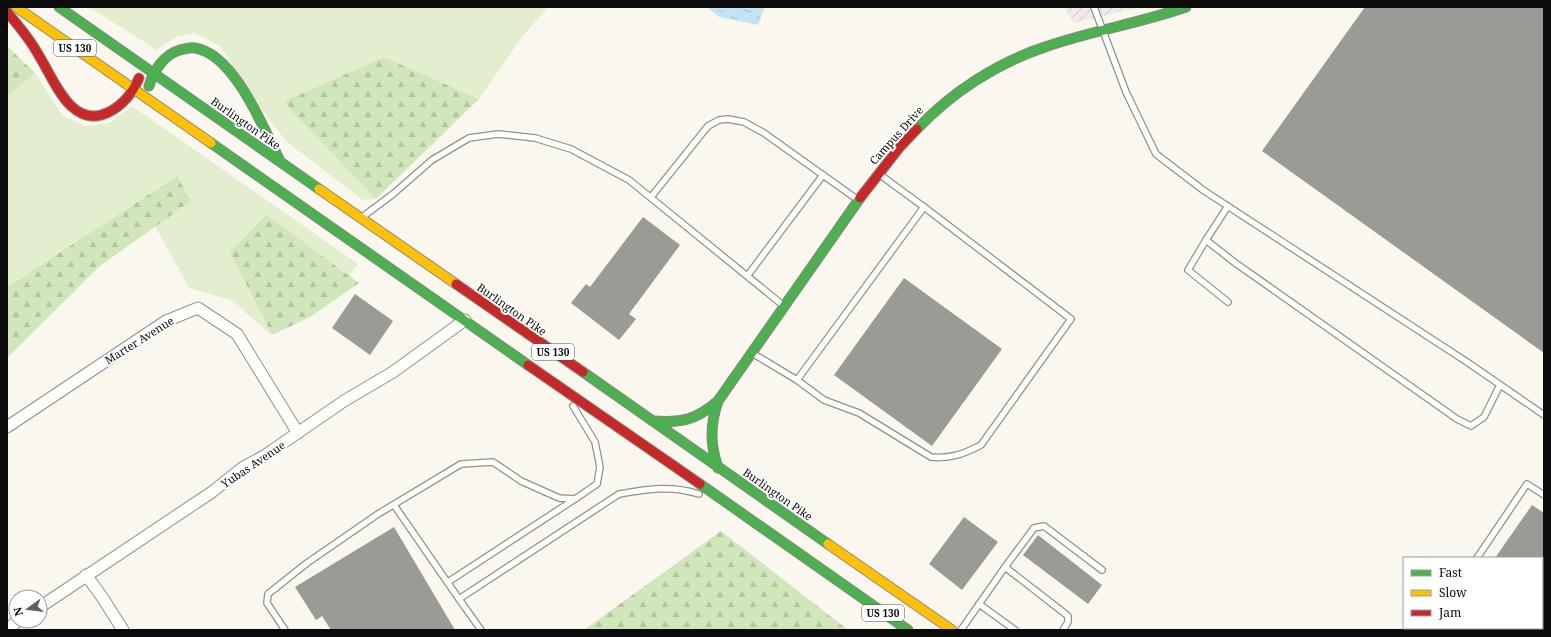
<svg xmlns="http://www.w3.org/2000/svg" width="1551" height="637" viewBox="0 0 1551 637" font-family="'Noto Serif',serif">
<defs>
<pattern id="industrial-furrows" width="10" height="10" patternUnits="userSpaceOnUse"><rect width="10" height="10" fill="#f1e9ec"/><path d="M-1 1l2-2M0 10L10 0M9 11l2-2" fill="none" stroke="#cdc6c9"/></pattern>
<pattern id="forest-firs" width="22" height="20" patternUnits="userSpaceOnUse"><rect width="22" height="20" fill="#d2e6bc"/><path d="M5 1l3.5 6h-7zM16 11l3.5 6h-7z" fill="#b3c4a0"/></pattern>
<pattern id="water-ripples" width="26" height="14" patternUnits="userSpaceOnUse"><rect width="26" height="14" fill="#c6e3f3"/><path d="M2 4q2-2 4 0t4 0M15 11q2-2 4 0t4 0" fill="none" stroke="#a9c1cf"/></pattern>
</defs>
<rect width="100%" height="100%" fill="#faf7ee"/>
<!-- industrial -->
<polygon fill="url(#industrial-furrows)" points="1064,7 1140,7 1074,23"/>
<!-- grass -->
<g fill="#e2eece">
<polygon points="89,7 128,8 548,7 521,38 479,99 384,57 286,101 293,113 376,199 363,200 287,142 267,117 220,46 195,33 177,36 157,50"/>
<polygon points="35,73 62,115 86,126 109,123 132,106 358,264 349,275 265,214 230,252 272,335 231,300 189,288 155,226 190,201 176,176 7,287 7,97"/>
</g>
<!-- forest -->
<g fill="url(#forest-firs)">
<polygon points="7,46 35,73 7,97"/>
<polygon points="384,57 479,99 376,199 293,113 285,101"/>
<polygon points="177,176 191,201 100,266 7,358 7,287"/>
<polygon points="266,214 359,283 310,317 272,335 230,252"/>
<polygon points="721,531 848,630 584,630"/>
</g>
<!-- water -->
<polygon fill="url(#water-ripples)" points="707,7 765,7 758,25 719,17"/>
<!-- building -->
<g fill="#9c9a94">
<polygon points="1365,7 1544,7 1544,353 1262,151"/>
<polygon points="643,217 680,245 629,314 636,319 619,340 571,303 586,284 590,287"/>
<polygon points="904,278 1002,349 932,446 834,375"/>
<polygon points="355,294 393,321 370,355 332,328"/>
<polygon points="1532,505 1544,513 1544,630 1513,630 1510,628 1542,628 1542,558 1495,558"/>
<polygon points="964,517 998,542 962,590 929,564"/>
<polygon points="394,527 455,630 331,630 322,616 316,620 295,587"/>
<polygon points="1038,535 1102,585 1088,604 1023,555"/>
</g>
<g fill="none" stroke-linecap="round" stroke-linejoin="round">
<defs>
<g id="lane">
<polyline points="1094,7 1126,92 1156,154 1203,190 1467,362 1544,415"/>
<polyline points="651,197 708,126 719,120 728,119 744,122 764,133 858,200"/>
<polyline points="1228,206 1206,240 1234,262 1457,419 1471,426 1484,417 1500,385"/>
<polyline points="365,215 393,194 432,160 469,138 498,134 535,138 571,149 629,180 784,306"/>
<polyline points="1206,240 1188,270 1228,302"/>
<polyline points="748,275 823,175"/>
<polyline points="752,353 797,380 924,207 879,174"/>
<path d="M 797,380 L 824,400 L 859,413 L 931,457 C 950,459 964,454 981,445 L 1071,319 L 924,207"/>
<polyline points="394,505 459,599"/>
<polyline points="1477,558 1527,484 1544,495"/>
<polyline points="448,582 575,499"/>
<polyline points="979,604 1015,630"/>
<polyline points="1466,628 1468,630"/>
<polyline points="285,630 267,603 268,594 307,563 378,514 461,464 493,462 521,481 559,498 575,499 597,484 600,467 595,442 573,406"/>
<path d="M 481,630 L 459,599 L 619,494 C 648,489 671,485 699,494"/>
<polyline points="961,630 1005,567"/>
<polyline points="1063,630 1068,622 1068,616 1005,567 1034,528 1044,526 1102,570"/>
</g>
<g id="street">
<polyline points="7,427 166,321 198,308 237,334 298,433"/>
<polyline points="86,575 102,597 123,630"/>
<polyline points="40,607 212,492 242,468 264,456 344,401 393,372 465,320"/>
<polyline points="7,629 18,621"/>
</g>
<g id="fast">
<polyline points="59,7 319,189"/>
<path d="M 149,86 C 153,72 164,54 180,50 C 184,49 190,47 195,48 C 234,54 263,127 279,159"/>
<path d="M 917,129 C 952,92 997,63 1045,47 C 1091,31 1140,23 1186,7"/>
<polyline points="211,143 528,365"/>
<polyline points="583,372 828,544"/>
<path d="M 718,401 C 710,425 710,444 718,468"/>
<path d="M 653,421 C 682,423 696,420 718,401 L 860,198"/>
<polyline points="700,484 908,630"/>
</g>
<g id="slow">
<polyline points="16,7 211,143"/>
<polyline points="319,189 456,284"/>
<polyline points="828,544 952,630"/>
</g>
<g id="jam">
<path d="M 7,12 C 18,25 30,39 38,54 C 54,79 71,131 109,112 C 123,105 133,92 139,78"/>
<polyline points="860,198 899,148 917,129"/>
<polyline points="456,284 583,372"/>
<polyline points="528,365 700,484"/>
</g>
</defs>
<!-- lane casing -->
<use href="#lane" stroke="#93918d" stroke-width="8"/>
<!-- street casing -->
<use href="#street" stroke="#93918d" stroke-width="13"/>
<!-- fast casing -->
<use href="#fast" stroke="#898884" stroke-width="11"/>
<!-- slow casing -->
<use href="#slow" stroke="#898884" stroke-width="11"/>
<!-- jam casing -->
<use href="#jam" stroke="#898884" stroke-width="11"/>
<!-- lane -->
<use href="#lane" stroke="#fefefc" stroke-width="5.5"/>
<!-- street -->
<use href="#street" stroke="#fefefc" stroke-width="11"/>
<!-- fast -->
<use href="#fast" stroke="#4caf50" stroke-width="9"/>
<!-- slow -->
<use href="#slow" stroke="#ffc107" stroke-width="9"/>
<!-- jam -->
<use href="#jam" stroke="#c62828" stroke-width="9"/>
</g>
<g text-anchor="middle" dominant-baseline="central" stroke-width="4" stroke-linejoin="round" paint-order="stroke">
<!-- shield labels -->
<g fill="#fff" stroke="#545454" stroke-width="1">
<rect x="54" y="40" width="42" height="16" rx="3"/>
<rect x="532" y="344" width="42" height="16" rx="3"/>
<rect x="862" y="605" width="42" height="16" rx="3"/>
</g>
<g font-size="10" font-weight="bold" fill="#0b0b0b">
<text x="75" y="48">US 130</text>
<text x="553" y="352">US 130</text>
<text x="883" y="613">US 130</text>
</g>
<!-- street labels -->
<g font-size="11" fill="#0b0b0b" stroke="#fff">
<text transform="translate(246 123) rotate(35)">Burlington Pike</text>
<text transform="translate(896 135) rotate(-48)">Campus Drive</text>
<text transform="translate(512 309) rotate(35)">Burlington Pike</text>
<text transform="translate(139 340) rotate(-32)">Marter Avenue</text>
<text transform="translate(253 464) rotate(-34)">Yubas Avenue</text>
<text transform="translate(778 494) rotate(35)">Burlington Pike</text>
</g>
</g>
<!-- border -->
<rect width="1551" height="637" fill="none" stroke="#0b0b0b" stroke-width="16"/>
<!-- legend -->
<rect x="1403" y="557" width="140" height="72" fill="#ffffff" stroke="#9d9d9d"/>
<rect x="1411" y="570" width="20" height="6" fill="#4caf50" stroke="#9d9d9d"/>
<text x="1439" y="577" font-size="12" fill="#0b0b0b">Fast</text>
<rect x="1411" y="590" width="20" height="6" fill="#ffc107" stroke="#9d9d9d"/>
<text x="1439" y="597" font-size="12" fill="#0b0b0b">Slow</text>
<rect x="1411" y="610" width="20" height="6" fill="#c62828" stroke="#9d9d9d"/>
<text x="1439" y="617" font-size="12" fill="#0b0b0b">Jam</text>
<!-- north arrow -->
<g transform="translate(28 609) rotate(255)"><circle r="19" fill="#ffffff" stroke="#9d9d9d"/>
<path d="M0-3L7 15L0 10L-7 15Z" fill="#5f5e5a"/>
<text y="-6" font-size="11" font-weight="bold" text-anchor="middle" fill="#0b0b0b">N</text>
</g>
</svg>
